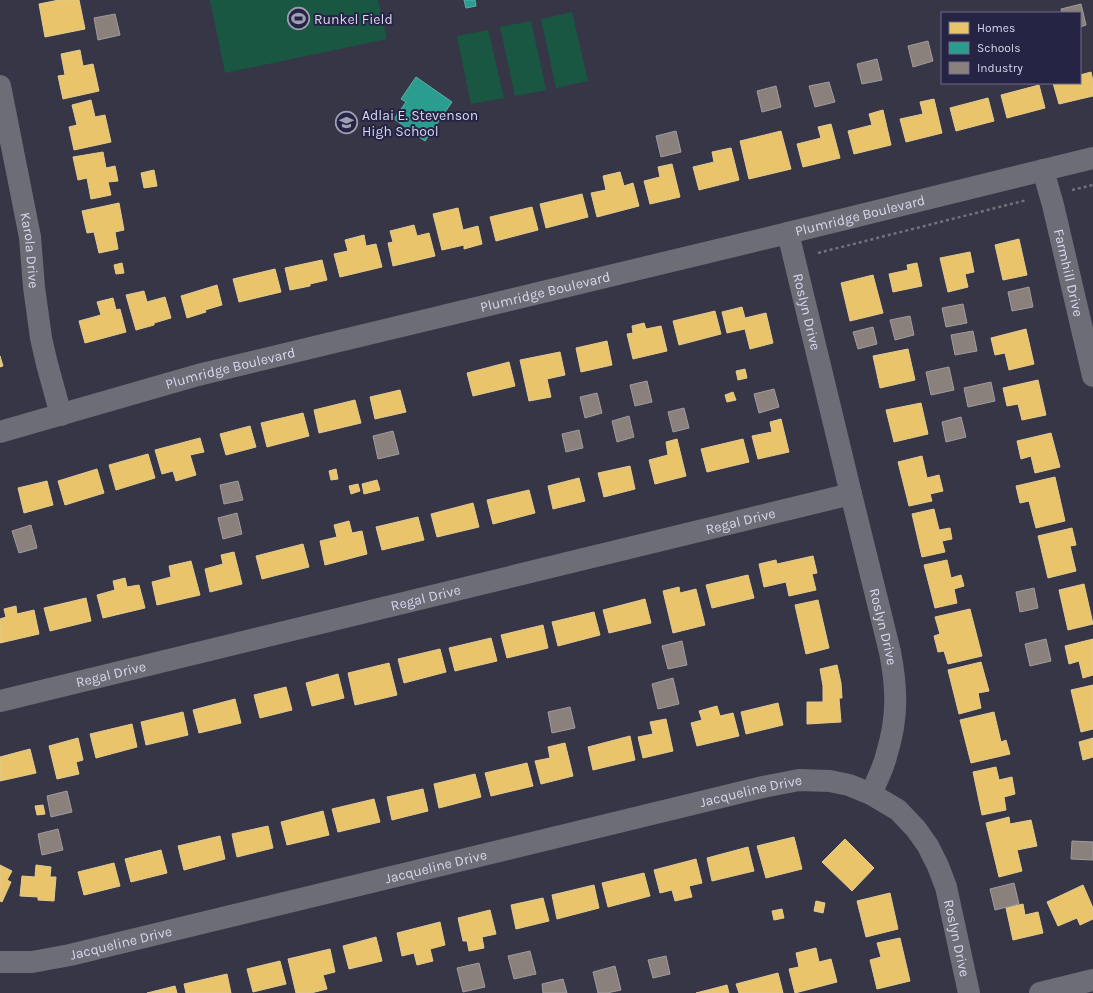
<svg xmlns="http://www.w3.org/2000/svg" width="1093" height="993" viewBox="0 0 1093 993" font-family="Karla,sans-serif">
<rect width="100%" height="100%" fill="#363647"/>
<!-- green -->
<g fill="#195742">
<polygon points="210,0 378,0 387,39 225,73"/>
<polygon points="572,12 588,81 556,88 541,19"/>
<polygon points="531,21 546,90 515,96 500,27"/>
<polygon points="488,30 504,98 471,104 457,36"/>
</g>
<!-- homes -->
<g fill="#e9c46a" stroke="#e3ca91">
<polygon points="59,0 79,0 85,29 45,37 39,4"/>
<polygon points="80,50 83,66 93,64 99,91 63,99 58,76 65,75 61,54"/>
<polygon points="1091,72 1093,81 1093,96 1059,104 1053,83 1080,83 1080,75"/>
<polygon points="1039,85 1045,108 1007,118 1001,95"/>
<polygon points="988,98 994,121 956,131 950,108"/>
<polygon points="934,99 942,133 906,142 900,119 923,114 920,102"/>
<polygon points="91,100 95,117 105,115 111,142 74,150 69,127 77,125 72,105"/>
<polygon points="883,110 891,145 854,154 848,131 872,125 869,114"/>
<polygon points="831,124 840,158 803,167 797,144 821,138 818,127"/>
<polygon points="781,131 791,169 749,179 740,141"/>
<polygon points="731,148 739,180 699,190 693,167 714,162 712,152"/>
<polygon points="103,152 106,168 115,166 118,181 108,182 111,195 91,199 87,178 78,180 73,157"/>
<polygon points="672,164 680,197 650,204 644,181 660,177 658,167"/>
<polygon points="154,170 157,186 144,188 141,173"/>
<polygon points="620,172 624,186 633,183 639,206 597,217 591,193 606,190 603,176"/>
<polygon points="582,194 588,217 546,228 540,204"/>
<polygon points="119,203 124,230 115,232 118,249 99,253 94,232 87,233 82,211"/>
<polygon points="532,207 538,230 496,241 490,217"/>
<polygon points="458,208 463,230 478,226 482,244 464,249 464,245 442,250 433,214"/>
<polygon points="414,225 417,236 429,233 435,256 393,266 388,243 393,242 390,231"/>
<polygon points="364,235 366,246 376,244 382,267 340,277 334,254 348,251 345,240"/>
<polygon points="1019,239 1027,275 1003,280 995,245"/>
<polygon points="970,252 974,272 965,274 968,287 948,292 940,258"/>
<polygon points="322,260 327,280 310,284 310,286 290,290 285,268"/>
<polygon points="122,263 124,273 116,274 114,265"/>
<polygon points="917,263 922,286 893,292 889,274 908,270 907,265"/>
<polygon points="275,269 281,292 239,302 233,279"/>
<polygon points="873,275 883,313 850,321 841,283"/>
<polygon points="217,285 222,305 205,310 206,312 187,318 181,296"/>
<polygon points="144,291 147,302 165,297 171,318 154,323 154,325 136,330 126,295"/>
<polygon points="113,298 116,310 120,309 126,332 85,343 79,321 101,315 97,302"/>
<polygon points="742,307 745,318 766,313 773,343 750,349 745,329 727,333 722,312"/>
<polygon points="715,311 721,334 679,345 673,321"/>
<polygon points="644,323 646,329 661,326 667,351 633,359 627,334 633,333 632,326"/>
<polygon points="1026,329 1034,364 1009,370 1005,353 995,355 991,338"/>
<polygon points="607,341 612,365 581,372 576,348"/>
<polygon points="908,349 915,380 880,388 873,356"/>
<polygon points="560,352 565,375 547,379 551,397 529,401 520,360"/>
<polygon points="0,356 3,366 0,367"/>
<polygon points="509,362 515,386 473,396 467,373"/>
<polygon points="745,369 747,378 738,380 736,371"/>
<polygon points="1038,380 1046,415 1022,420 1018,404 1007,406 1003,388"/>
<polygon points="400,390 406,412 375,419 370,397"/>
<polygon points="733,392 736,400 727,402 725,395"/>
<polygon points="355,400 361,423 319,433 314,410"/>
<polygon points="921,403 928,434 894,442 886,410"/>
<polygon points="303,413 309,436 267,447 261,423"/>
<polygon points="781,419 789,452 758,459 752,436 772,432 770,422"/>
<polygon points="250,426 256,447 226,455 220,434"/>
<polygon points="1051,433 1060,467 1035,473 1031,456 1021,459 1017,441"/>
<polygon points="200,438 204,452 190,455 196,475 176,481 173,471 162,474 155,450"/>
<polygon points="677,439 686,476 655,484 649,460 668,455 666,442"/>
<polygon points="743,439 749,462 707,472 701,449"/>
<polygon points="148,454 155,478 116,490 109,465"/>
<polygon points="922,456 927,478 939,475 943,491 930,494 932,501 909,506 898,462"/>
<polygon points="630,466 635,489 604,497 598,473"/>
<polygon points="97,469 104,493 65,505 58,481"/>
<polygon points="336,469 338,479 331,480 329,471"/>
<polygon points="1055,477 1065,521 1036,528 1029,501 1020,503 1016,486"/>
<polygon points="579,478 585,501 553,509 548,486"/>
<polygon points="377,480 380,490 364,494 362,484"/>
<polygon points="47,481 53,505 24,513 18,488"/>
<polygon points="358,484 360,491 351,494 349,486"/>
<polygon points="529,490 535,513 493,524 487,500"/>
<polygon points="473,503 479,527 437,537 431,514"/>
<polygon points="934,509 939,530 950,528 952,539 942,541 945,552 922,557 912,514"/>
<polygon points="418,517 424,540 382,550 376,527"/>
<polygon points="349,521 352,533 362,531 367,554 325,565 320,541 337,537 334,525"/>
<polygon points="1072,528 1076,545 1070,546 1076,571 1048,578 1038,536"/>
<polygon points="303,544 309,567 262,579 256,556"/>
<polygon points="234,552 242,584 210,592 205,569 223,564 221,555"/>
<polygon points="813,556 817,573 812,574 816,590 789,596 786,582 764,587 759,564 776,560 777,564"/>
<polygon points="947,560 951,578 961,575 964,586 954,589 957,603 935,608 924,565"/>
<polygon points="191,561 200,595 157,605 152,582 171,577 169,566"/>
<polygon points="748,575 754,598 712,608 706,585"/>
<polygon points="125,578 127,587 139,585 145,608 103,618 97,595 115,590 113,581"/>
<polygon points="1084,584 1093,624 1068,630 1059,590"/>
<polygon points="679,587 680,593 696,589 705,625 673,633 663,591"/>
<polygon points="86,598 91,621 50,631 44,608"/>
<polygon points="645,599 651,623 609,633 603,610"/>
<polygon points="818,600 829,648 806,654 795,605"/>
<polygon points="16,606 17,614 34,610 39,634 0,643 0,619 6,617 4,609"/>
<polygon points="970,609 982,656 948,664 944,651 938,652 934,636 940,634 935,617"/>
<polygon points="594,612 600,635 558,646 552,622"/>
<polygon points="543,625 548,648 507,658 501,635"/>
<polygon points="491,638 497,661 455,671 449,648"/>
<polygon points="1093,639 1093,675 1083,678 1079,661 1069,664 1065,646"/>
<polygon points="440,649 446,672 404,683 398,659"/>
<polygon points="981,662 989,691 978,693 981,708 959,714 948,670"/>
<polygon points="389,663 397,695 355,705 348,673"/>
<polygon points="837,665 841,683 842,698 839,698 841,722 807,724 807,702 823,702 823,686 820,669"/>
<polygon points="338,674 344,698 312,706 306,683"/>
<polygon points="1093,685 1093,729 1081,732 1071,690"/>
<polygon points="286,687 292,710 260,718 254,695"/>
<polygon points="235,699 241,723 199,733 193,710"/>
<polygon points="778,703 783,725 746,734 741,712"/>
<polygon points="717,706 720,716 733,713 739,736 697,746 691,723 702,720 699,711"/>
<polygon points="183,712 188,735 146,745 141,722"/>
<polygon points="994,712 1001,742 1006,740 1010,754 971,763 960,720"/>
<polygon points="666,719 673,751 643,758 638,737 653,734 650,722"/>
<polygon points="132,724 137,747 96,758 90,734"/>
<polygon points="630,736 635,760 593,770 588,747"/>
<polygon points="78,738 83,760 76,762 79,774 57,779 49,746"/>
<polygon points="1093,738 1093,757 1083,760 1079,742"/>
<polygon points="565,743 573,776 541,784 535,761 550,758 548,747"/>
<polygon points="30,749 36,773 0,781 0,757"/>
<polygon points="527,763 533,786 491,796 485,773"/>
<polygon points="996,767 999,780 1012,777 1015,794 1004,797 1006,810 982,815 973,772"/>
<polygon points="475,774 481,797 439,808 434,784"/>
<polygon points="423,789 428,811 392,820 387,797"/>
<polygon points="374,799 380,822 338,832 332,809"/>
<polygon points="43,805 45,814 37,815 35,806"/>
<polygon points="323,811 329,835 287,845 281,822"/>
<polygon points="1009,817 1010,824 1031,820 1037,846 1017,850 1022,871 999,877 986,823"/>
<polygon points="268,826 273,848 237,857 232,834"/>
<polygon points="220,836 225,859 184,870 178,846"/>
<polygon points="794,837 802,869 766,878 757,846"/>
<polygon points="845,839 874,868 852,891 822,862"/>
<polygon points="748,847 754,871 712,881 707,858"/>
<polygon points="161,850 167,873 131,882 125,859"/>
<polygon points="696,859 702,883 689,886 692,897 675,901 672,890 660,893 654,870"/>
<polygon points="114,863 120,886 84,895 78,872"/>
<polygon points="0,865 12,871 7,880 11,882 2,902 0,901"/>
<polygon points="36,865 51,867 50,877 56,877 54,901 38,900 38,897 20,896 22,876 35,877"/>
<polygon points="644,873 650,896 608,907 602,883"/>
<polygon points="594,885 599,908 557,919 552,895"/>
<polygon points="1083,885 1093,908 1093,919 1080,925 1077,918 1058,926 1047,902"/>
<polygon points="890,893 898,929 866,937 857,901"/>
<polygon points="543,898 549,921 516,929 511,905"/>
<polygon points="816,901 825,903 823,913 814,911"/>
<polygon points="1023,904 1025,915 1038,912 1043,933 1013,940 1006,908"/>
<polygon points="782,909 784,918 774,920 772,911"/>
<polygon points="490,910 496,934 482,937 484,948 469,951 467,941 463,941 458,918"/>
<polygon points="440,922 445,945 430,949 433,961 417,965 414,953 402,956 397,933"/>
<polygon points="376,937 382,961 349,969 343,946"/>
<polygon points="900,938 910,981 877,989 870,960 881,957 877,943"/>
<polygon points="816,948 819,962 831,959 837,982 795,993 789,969 799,967 796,953"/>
<polygon points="330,949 335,972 323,975 327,989 311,993 296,993 288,959"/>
<polygon points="280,961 286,984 253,992 247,969"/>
<polygon points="778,973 783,993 739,993 736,984"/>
<polygon points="227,974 231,993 186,993 184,984"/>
<polygon points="727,985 729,993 696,993"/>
<polygon points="175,986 177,993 147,993"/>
</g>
<!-- schools -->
<g fill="#2a9d8f" stroke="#5eafab">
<polygon points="464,0 475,0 476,6 466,8"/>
<polygon points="416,77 452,102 425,141 394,119 406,102 401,99"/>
</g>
<!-- industry -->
<g fill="#8a817c" stroke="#a19b9e">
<polygon points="1081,4 1086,25 1080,27 1080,13 1062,13 1061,9"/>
<polygon points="115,14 120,35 98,40 94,18"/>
<polygon points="928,41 933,61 913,67 908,46"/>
<polygon points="877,59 882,80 862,84 857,64"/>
<polygon points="829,82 835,102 815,107 809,86"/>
<polygon points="776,86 781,107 762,112 757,91"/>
<polygon points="676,131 681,152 661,157 656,136"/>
<polygon points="1029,287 1033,307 1012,311 1008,292"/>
<polygon points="963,304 967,323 946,327 942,308"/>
<polygon points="910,316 914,335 895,340 890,320"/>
<polygon points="873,327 877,344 858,349 853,332"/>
<polygon points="973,331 977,351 955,355 951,335"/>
<polygon points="949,367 954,390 931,395 926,372"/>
<polygon points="647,381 652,402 635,406 630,385"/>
<polygon points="991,382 995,401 968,407 964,388"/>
<polygon points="774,389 779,407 759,413 754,394"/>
<polygon points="597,393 602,413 585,418 580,397"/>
<polygon points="684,408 689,428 673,432 668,412"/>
<polygon points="629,416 634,437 617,442 612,421"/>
<polygon points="961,417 966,437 946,442 942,422"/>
<polygon points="579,430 583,448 566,452 562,434"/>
<polygon points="393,431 399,454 378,459 373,436"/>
<polygon points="238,481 243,500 224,504 220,485"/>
<polygon points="237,513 242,534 223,539 218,518"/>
<polygon points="31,525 37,548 19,553 12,531"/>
<polygon points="1034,588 1038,608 1020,612 1016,592"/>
<polygon points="1046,639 1051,661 1030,666 1025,644"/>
<polygon points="682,641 687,665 668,669 662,646"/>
<polygon points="673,678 679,704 658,709 652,684"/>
<polygon points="570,707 575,728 552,733 548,712"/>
<polygon points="67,791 72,812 51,817 47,796"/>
<polygon points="58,829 63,850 42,855 38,834"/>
<polygon points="1072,841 1093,842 1093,860 1071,859"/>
<polygon points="1014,883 1019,904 995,910 990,889"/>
<polygon points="530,951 536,974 514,979 508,956"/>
<polygon points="666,956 670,974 653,978 648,960"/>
<polygon points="479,963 485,987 463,992 457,968"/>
<polygon points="615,966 621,990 607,993 598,993 593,972"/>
<polygon points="563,979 567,993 543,993 542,984"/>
</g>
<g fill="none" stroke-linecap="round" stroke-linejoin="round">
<!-- path -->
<g stroke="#72727b" stroke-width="2.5" stroke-dasharray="3 3" stroke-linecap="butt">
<polyline points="1072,190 1093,185"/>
<polyline points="818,253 1027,200"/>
</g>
<!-- street -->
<g stroke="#6d6d77" stroke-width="22">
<path id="s1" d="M 0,86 L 30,237 L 34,287 L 41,338 L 47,364 L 61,415"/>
<path id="s2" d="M 1043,170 L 1053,205 L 1093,376"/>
<path id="s3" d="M 788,233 L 851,494 L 890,652 C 897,688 898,717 887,753 C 884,767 877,780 871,794"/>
<path id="s4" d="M 0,432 L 198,375 L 788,233 L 1093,158"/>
<path id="s5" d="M 0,701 L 851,494"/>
<path id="s6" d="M 0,962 L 32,962 L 70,955 L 763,787 L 799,780 L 830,781 L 849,785 L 871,794 L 898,810 L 916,829 L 928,846 L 938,866 L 946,887 L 969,993"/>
<polyline points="1040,993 1093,980"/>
</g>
</g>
<!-- icons -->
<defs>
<symbol id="stadium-ring" viewBox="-11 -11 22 22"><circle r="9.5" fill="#252444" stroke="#9e9fb3" stroke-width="1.5"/><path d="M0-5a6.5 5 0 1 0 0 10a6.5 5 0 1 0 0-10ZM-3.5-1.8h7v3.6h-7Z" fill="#9e9fb3"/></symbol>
<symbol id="school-ring" viewBox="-11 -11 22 22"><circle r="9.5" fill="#252444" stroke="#9e9fb3" stroke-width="1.5"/><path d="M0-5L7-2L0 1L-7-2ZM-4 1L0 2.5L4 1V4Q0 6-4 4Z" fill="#9e9fb3"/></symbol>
</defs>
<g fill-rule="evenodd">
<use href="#stadium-ring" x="286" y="6" width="25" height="25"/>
<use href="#school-ring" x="334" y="110" width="25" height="25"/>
</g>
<g text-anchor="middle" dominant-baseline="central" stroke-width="4" stroke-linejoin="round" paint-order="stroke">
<!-- poi labels -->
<g font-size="14" fill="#d6d8ed" stroke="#252444" text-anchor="start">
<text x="314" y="19">Runkel Field</text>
<text x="362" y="115">Adlai E. Stevenson<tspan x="362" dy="16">High School</tspan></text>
</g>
<!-- street labels -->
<g font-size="14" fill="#d6d8ed" stroke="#252444">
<text stroke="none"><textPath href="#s4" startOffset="887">Plumridge Boulevard</textPath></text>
<text stroke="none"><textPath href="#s1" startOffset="167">Karola Drive</textPath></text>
<text stroke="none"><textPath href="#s2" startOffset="106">Farmhill Drive</textPath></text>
<text stroke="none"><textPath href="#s4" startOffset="563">Plumridge Boulevard</textPath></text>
<text stroke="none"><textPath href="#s3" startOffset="81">Roslyn Drive</textPath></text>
<text stroke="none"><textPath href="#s4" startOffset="239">Plumridge Boulevard</textPath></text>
<text stroke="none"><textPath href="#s5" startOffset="762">Regal Drive</textPath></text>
<text stroke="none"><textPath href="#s5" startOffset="438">Regal Drive</textPath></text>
<text stroke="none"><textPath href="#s3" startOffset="405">Roslyn Drive</textPath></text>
<text stroke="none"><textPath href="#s5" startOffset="114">Regal Drive</textPath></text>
<text stroke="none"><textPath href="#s6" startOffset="771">Jacqueline Drive</textPath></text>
<text stroke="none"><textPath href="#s6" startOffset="447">Jacqueline Drive</textPath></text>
<text stroke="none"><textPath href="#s6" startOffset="1070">Roslyn Drive</textPath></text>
<text stroke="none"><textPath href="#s6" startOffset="123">Jacqueline Drive</textPath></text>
</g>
</g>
<!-- legend -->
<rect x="941" y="12" width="140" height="72" fill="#252444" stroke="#6c6c88"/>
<rect x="949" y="22" width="20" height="12" fill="#e9c46a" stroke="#6c6c88"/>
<text x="977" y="32" font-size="12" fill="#d6d8ed">Homes</text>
<rect x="949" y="42" width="20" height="12" fill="#2a9d8f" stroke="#6c6c88"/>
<text x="977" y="52" font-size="12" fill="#d6d8ed">Schools</text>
<rect x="949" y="62" width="20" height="12" fill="#8a817c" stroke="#6c6c88"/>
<text x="977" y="72" font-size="12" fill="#d6d8ed">Industry</text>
</svg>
